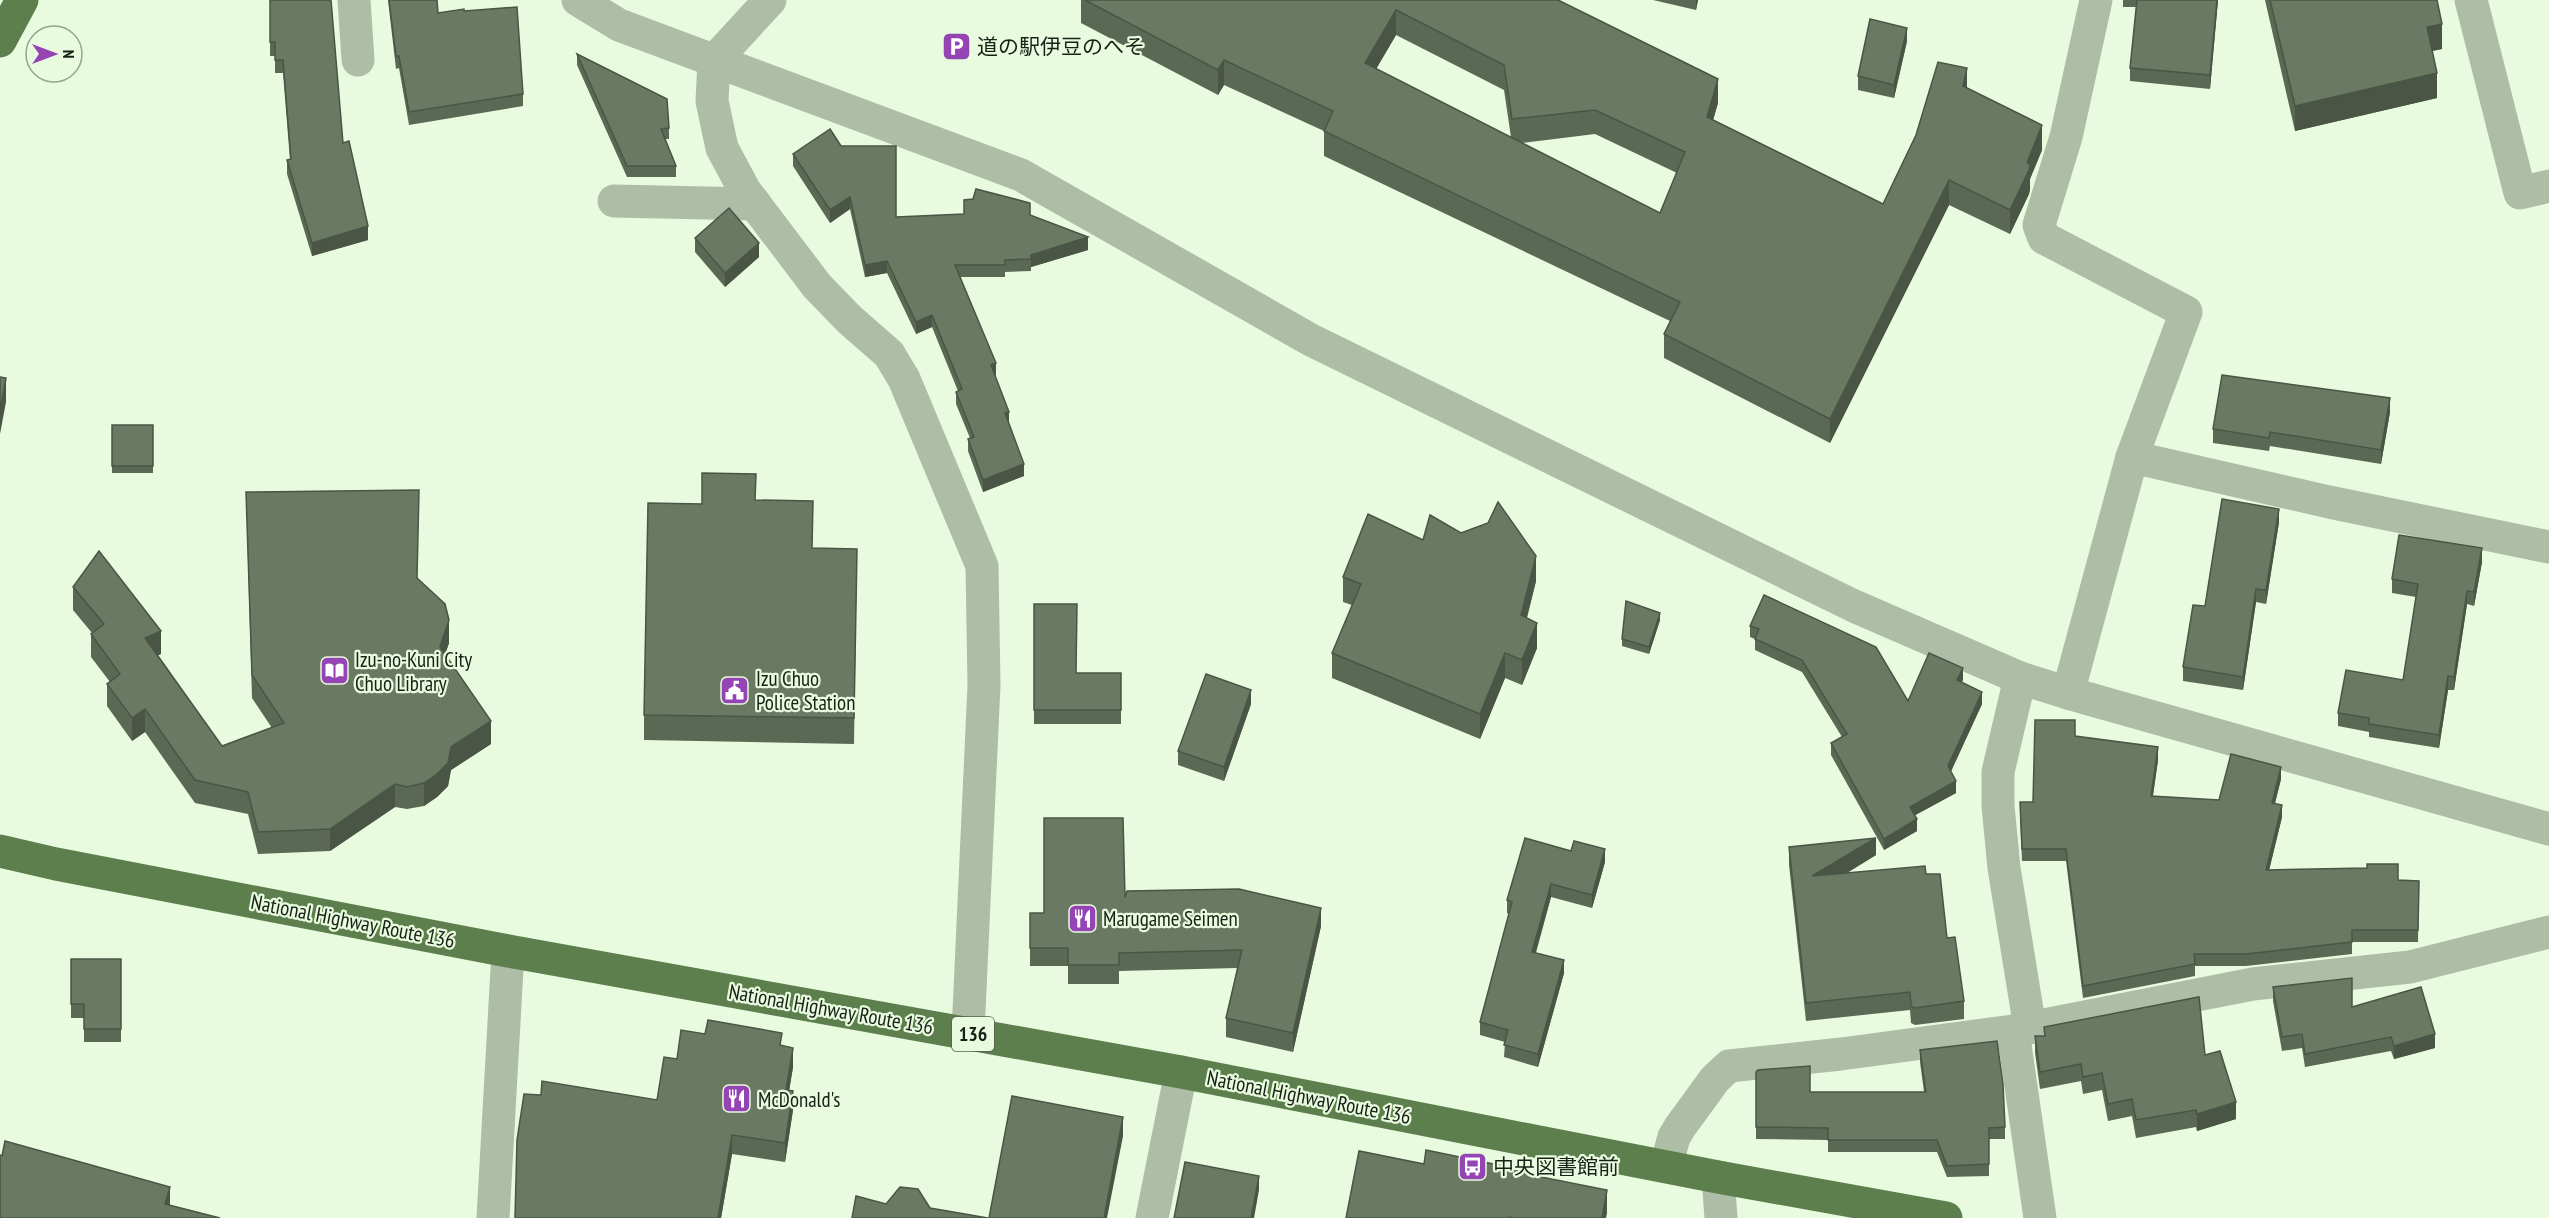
<svg xmlns="http://www.w3.org/2000/svg" width="2549" height="1218" viewBox="0 0 2549 1218" font-family="'PT Sans Narrow','Noto Sans JP',sans-serif">
<rect width="100%" height="100%" fill="#e8fbdf"/>
<g fill="none" stroke-linecap="round" stroke-linejoin="round">
<!-- minor -->
<g stroke="#aebea6" stroke-width="33">
<polyline points="354,0 358,60"/>
<polyline points="578,0 619,25 1021,175 1311,340 1854,606 2020,678 2068,693 2549,829"/>
<polyline points="770,0 714,61 712,101 722,148 745,191 817,286 850,320 889,354 904,379 982,566 984,685 968,1033"/>
<polyline points="2471,0 2520,193 2549,186"/>
<polyline points="614,201 755,204"/>
<polyline points="2132,457 2329,502 2549,547"/>
<polyline points="2020,678 1998,772 1998,806 2004,868 2030,1028"/>
<polyline points="2068,693 2132,457 2186,312 2044,238 2039,225 2066,137 2096,0"/>
<polyline points="2013,1031 2040,1218"/>
<polyline points="1666,1166 1674,1137 1680,1127 1715,1079 1729,1066 1841,1054 2013,1031 2253,984 2410,967 2549,932"/>
<polyline points="1718,1177 1721,1218"/>
<polyline points="493,1218 508,951"/>
<polyline points="1152,1218 1181,1072"/>
</g>
<!-- highway -->
<g stroke="#5d7f4d" stroke-width="33">
<polyline points="0,41 22,0"/>
<polyline points="0,851 56,864 508,951 1181,1072 1718,1177 1946,1218"/>
</g>
</g>
<!-- wall -->
<g fill="#5b6954" fill-rule="evenodd">
<polygon points="270,0 343,143 368,240 312,256 287,174 287,160 290,160 283,73 275,73 275,56 270,56"/>
<polygon points="388,0 437,0 438,13 464,11 523,94 523,106 409,125 399,68 396,69"/>
<path d="M 1081,0 L 1558,0 L 1718,103 L 1713,120 L 1883,204 L 1967,88 L 2042,150 L 2030,179 L 2030,189 L 2029,194 L 2010,234 L 1949,205 L 1830,443 L 1664,358 L 1664,334 L 1670,321 L 1324,156 L 1324,131 L 1224,85 L 1218,95 L 1081,23 ZM 1396,35 L 1504,90 L 1511,137 L 1376,69 ZM 1595,134 L 1677,173 L 1660,213 L 1521,143 Z"/>
<polygon points="1653,0 1698,0 1696,10"/>
<polygon points="2123,0 2218,0 2210,89 2130,81 2130,68 2136,7 2123,7"/>
<polygon points="2265,0 2437,0 2442,49 2432,51 2437,98 2295,131"/>
<polygon points="1907,41 1894,98 1858,90 1858,76"/>
<polygon points="577,54 669,128 669,139 665,139 676,166 676,177 627,177 577,65"/>
<polygon points="841,146 896,217 964,214 964,200 1030,215 1088,250 1031,267 1031,271 1005,272 1005,277 960,277 996,375 995,375 1024,476 983,492 968,451 968,439 970,438 956,404 956,392 958,391 932,327 916,334 887,273 865,277 850,209 830,223 793,166 793,154"/>
<polygon points="695,238 759,257 725,287 695,252"/>
<polygon points="2390,412 2381,464 2270,446 2269,451 2213,443 2213,429"/>
<rect x="112" y="425" width="41" height="48"/>
<polygon points="246,492 418,578 449,643 445,654 491,744 451,770 448,786 437,797 424,806 407,809 395,807 330,851 258,854 248,814 195,803 145,732 132,741 107,706 107,684 110,682 91,657 91,634 92,633 73,610 73,587 161,654 158,655 222,746 272,728 252,698"/>
<polygon points="756,500 812,548 857,549 854,744 644,740 644,715 702,504"/>
<polygon points="2279,522 2266,604 2256,602 2243,690 2183,681 2183,667 2205,606"/>
<polygon points="1423,540 1536,581 1527,618 1537,648 1522,685 1505,678 1480,739 1332,678 1332,653 1352,605 1343,602 1343,577"/>
<polygon points="2482,562 2474,606 2467,604 2454,690 2448,690 2439,748 2369,737 2369,732 2338,726 2338,713 2403,680 2416,597 2392,593 2392,579"/>
<polygon points="1764,595 1908,701 1963,680 1961,682 1982,704 1951,771 1956,793 1915,815 1917,831 1884,850 1831,755 1831,743 1842,737 1802,672 1755,650 1755,639 1750,637 1750,626"/>
<polygon points="1034,604 1076,673 1121,673 1121,724 1034,724"/>
<polygon points="1660,620 1649,654 1622,646 1622,639"/>
<polygon points="1251,704 1224,781 1178,765 1178,751"/>
<polygon points="2075,736 2158,760 2153,796 2219,800 2281,779 2275,803 2282,817 2269,870 2398,880 2419,881 2418,942 2352,942 2352,954 2246,966 2195,966 2195,976 2083,998 2066,861 2022,861 2020,814 2020,802 2033,802"/>
<polygon points="1789,847 1876,855 1847,873 1926,874 1947,938 1964,1001 1964,1019 1915,1025 1911,1023 1910,1010 1806,1021 1789,865"/>
<polygon points="1605,862 1592,908 1551,897 1536,953 1564,973 1538,1067 1504,1057 1505,1042 1480,1035 1480,1022 1509,914 1507,913 1507,900"/>
<polygon points="1125,897 1321,926 1293,1052 1226,1037 1226,1018 1237,968 1119,971 1119,984 1068,984 1068,966 1030,966 1030,913 1044,913"/>
<polygon points="71,959 121,959 121,1042 84,1042 84,1018 71,1018"/>
<polygon points="2273,987 2352,1007 2435,1048 2394,1059 2391,1051 2305,1067 2302,1048 2282,1051 2273,1001"/>
<polygon points="2044,1027 2205,1055 2236,1119 2197,1131 2196,1127 2136,1138 2132,1116 2108,1121 2102,1090 2083,1094 2081,1081 2040,1089 2035,1053 2035,1036 2044,1036"/>
<polygon points="782,1046 793,1067 789,1091 793,1110 785,1162 732,1154 721,1218 515,1218 657,1100"/>
<polygon points="1920,1050 2005,1127 2005,1139 1989,1139 1989,1176 1947,1177 1937,1152 1828,1152 1828,1140 1756,1139 1756,1072 1810,1092 1924,1092 1920,1062"/>
</g>
<!-- shaded-wall -->
<g fill="#4a5545">
<polygon points="1696,0 1698,0 1696,10"/>
<polygon points="2217,0 2218,0 2210,89 2210,75"/>
<polygon points="1396,10 1396,35 1365,88 1365,63"/>
<polygon points="2442,24 2442,49 2427,52 2427,27"/>
<polygon points="1907,28 1907,41 1894,98 1894,85"/>
<polygon points="1224,60 1224,85 1218,95 1218,70"/>
<polygon points="1967,68 1967,92 1963,86"/>
<polygon points="2437,73 2437,98 2295,131 2295,106"/>
<polygon points="1718,79 1718,103 1707,141 1707,117"/>
<polygon points="2042,125 2042,150 2030,179 2030,189 2029,194 2010,234 2010,210 2027,163"/>
<polygon points="1949,180 1949,205 1830,443 1830,419"/>
<polygon points="850,197 850,209 830,223 830,210"/>
<polygon points="368,226 368,240 312,256 312,243"/>
<polygon points="1088,237 1088,250 1031,267 1031,255"/>
<polygon points="759,243 759,257 725,287 725,273"/>
<polygon points="887,261 887,273 865,277 865,265"/>
<polygon points="932,315 932,327 916,334 916,322"/>
<polygon points="996,363 996,375 991,377 991,365"/>
<polygon points="6,378 6,402 0,434 0,411"/>
<polygon points="2390,398 2390,412 2381,464 2381,450"/>
<polygon points="1009,412 1009,424 1005,413"/>
<polygon points="1024,464 1024,476 983,492 983,480"/>
<polygon points="2279,509 2279,522 2266,604 2266,590"/>
<polygon points="2482,548 2482,562 2474,606 2474,592"/>
<polygon points="1536,556 1536,581 1521,640 1521,615"/>
<polygon points="2256,589 2256,602 2243,690 2243,677"/>
<polygon points="2467,591 2467,604 2454,690 2454,677"/>
<polygon points="1660,613 1660,620 1649,654 1649,647"/>
<polygon points="449,620 449,643 440,670 440,647"/>
<polygon points="1537,623 1537,648 1522,685 1522,660"/>
<polygon points="161,631 161,654 145,661 145,638"/>
<polygon points="1505,653 1505,678 1480,739 1480,714"/>
<polygon points="1963,668 1963,680 1957,692 1957,680"/>
<polygon points="2448,676 2448,690 2439,748 2439,735"/>
<polygon points="1251,690 1251,704 1224,781 1224,767"/>
<polygon points="1982,692 1982,704 1948,778 1948,766"/>
<polygon points="145,709 145,732 132,741 132,718"/>
<polygon points="491,721 491,744 451,770 448,786 437,797 424,806 424,783 451,747"/>
<polygon points="2158,747 2158,760 2151,808 2151,796"/>
<polygon points="2281,767 2281,779 2272,815 2272,803"/>
<polygon points="1956,781 1956,793 1910,818 1910,807"/>
<polygon points="395,784 395,807 330,851 330,829"/>
<polygon points="2282,805 2282,817 2266,883 2266,870"/>
<polygon points="1917,819 1917,831 1884,850 1884,839"/>
<polygon points="1876,838 1876,855 1812,894 1812,876"/>
<polygon points="1605,849 1605,862 1592,908 1592,895"/>
<polygon points="1551,884 1551,897 1532,964 1532,952"/>
<polygon points="1321,908 1321,926 1293,1052 1293,1033"/>
<polygon points="1564,960 1564,973 1538,1067 1538,1054"/>
<polygon points="2435,1034 2435,1048 2394,1059 2394,1046"/>
<polygon points="793,1048 793,1067 786,1109 786,1090"/>
<polygon points="793,1091 793,1110 785,1162 785,1143"/>
<polygon points="2236,1102 2236,1119 2197,1131 2197,1114"/>
<polygon points="1123,1117 1123,1136 1107,1218 1104,1218"/>
<polygon points="732,1135 732,1154 721,1218 718,1218"/>
<polygon points="1259,1176 1259,1190 1254,1218 1251,1218"/>
<polygon points="170,1187 170,1212 165,1204"/>
<polygon points="1607,1190 1607,1213 1606,1218 1602,1218"/>
</g>
<!-- building -->
<g fill="#6a7a62" stroke="#4a5545" stroke-width="1.5" fill-rule="evenodd">
<polygon points="270,0 331,0 343,143 349,141 368,226 312,243 287,160 291,159 283,60 275,60 275,42 270,42"/>
<polygon points="389,0 437,0 438,13 464,9 464,11 517,7 523,94 409,112 399,56 396,56"/>
<path d="M 1085,0 L 1558,0 L 1718,79 L 1707,117 L 1883,204 L 1916,135 L 1938,62 L 1967,68 L 1963,86 L 2042,125 L 2027,163 L 2030,164 L 2029,170 L 2010,210 L 1949,180 L 1830,419 L 1664,334 L 1680,302 L 1324,131 L 1333,111 L 1224,60 L 1218,70 ZM 1396,10 L 1504,65 L 1512,119 L 1595,110 L 1685,152 L 1660,213 L 1365,63 Z"/>
<polygon points="2137,0 2217,0 2210,75 2130,68"/>
<polygon points="2270,0 2437,0 2442,24 2427,27 2437,73 2295,106"/>
<polygon points="1870,19 1907,28 1894,85 1858,76"/>
<polygon points="577,54 667,99 669,128 661,129 676,166 627,166"/>
<polygon points="830,129 841,146 896,146 896,217 964,214 964,200 973,199 976,189 1030,203 1030,215 1088,237 1031,255 1031,259 1005,260 1005,265 955,265 996,363 991,365 1009,412 1005,413 1024,464 983,480 968,439 974,437 956,392 962,389 932,315 916,322 887,261 865,265 850,197 830,210 793,154"/>
<polygon points="729,208 759,243 725,273 695,238"/>
<polygon points="2222,375 2390,398 2381,450 2270,432 2269,438 2213,429"/>
<polygon points="0,377 6,378 0,411"/>
<rect x="112" y="425" width="41" height="41"/>
<polygon points="702,473 756,474 755,500 813,501 812,548 857,549 854,718 644,715 648,503 702,504"/>
<polygon points="419,490 417,578 445,604 449,620 440,647 491,721 451,747 448,763 437,774 424,783 407,787 395,784 330,829 258,832 248,792 195,780 145,709 132,718 107,684 120,674 91,634 104,624 73,587 99,551 161,631 145,638 222,746 284,723 252,675 246,492"/>
<polygon points="2222,499 2279,509 2266,590 2256,589 2243,677 2183,667 2193,605 2205,606"/>
<polygon points="1498,502 1536,556 1521,615 1537,623 1522,660 1505,653 1480,714 1332,653 1361,584 1343,577 1368,514 1423,540 1430,515 1461,533 1488,523"/>
<polygon points="2399,535 2482,548 2474,592 2467,591 2454,677 2448,676 2439,735 2369,724 2369,718 2338,713 2346,670 2403,680 2418,584 2392,579"/>
<polygon points="1764,595 1876,647 1908,701 1929,653 1963,668 1957,680 1982,692 1948,766 1956,781 1910,807 1917,819 1884,839 1831,743 1847,734 1802,660 1755,639 1759,629 1750,626"/>
<polygon points="1626,601 1660,613 1649,647 1622,639"/>
<polygon points="1034,604 1077,604 1076,673 1121,673 1121,710 1034,710"/>
<polygon points="1206,674 1251,690 1224,767 1178,751"/>
<polygon points="2035,720 2075,720 2075,736 2158,747 2151,796 2219,800 2231,754 2281,767 2272,803 2282,805 2266,870 2367,868 2367,864 2398,864 2398,880 2419,881 2418,930 2352,930 2352,942 2246,954 2194,954 2195,964 2083,986 2066,849 2022,849 2020,802 2033,802"/>
<polygon points="1044,818 1123,818 1125,897 1127,891 1239,889 1321,908 1293,1033 1226,1018 1242,950 1119,953 1119,965 1068,965 1068,948 1030,948 1030,913 1044,913"/>
<polygon points="1525,838 1571,851 1574,841 1605,849 1592,895 1551,884 1532,952 1564,960 1538,1054 1504,1045 1508,1030 1480,1022 1512,902 1507,900"/>
<polygon points="1876,838 1812,876 1925,866 1926,874 1940,874 1947,938 1955,937 1964,1001 1915,1008 1911,1006 1910,992 1806,1003 1789,847"/>
<polygon points="71,959 121,959 121,1029 84,1029 84,1004 71,1004"/>
<polygon points="2352,978 2352,1007 2421,987 2435,1034 2394,1046 2391,1037 2305,1054 2302,1034 2282,1037 2273,987"/>
<polygon points="2199,997 2205,1055 2220,1051 2236,1102 2197,1114 2196,1110 2136,1120 2132,1099 2108,1104 2102,1073 2083,1077 2081,1064 2040,1072 2035,1036 2045,1036 2044,1027"/>
<polygon points="708,1020 782,1033 780,1045 793,1048 786,1090 793,1091 785,1143 732,1135 718,1218 515,1218 517,1140 524,1094 541,1095 542,1081 657,1100 664,1057 677,1059 681,1030 705,1034"/>
<polygon points="1997,1041 2003,1084 2005,1127 1989,1128 1989,1164 1947,1166 1937,1140 1828,1140 1828,1128 1756,1127 1756,1072 1758,1070 1810,1066 1810,1092 1926,1092 1920,1050"/>
<polygon points="1012,1096 1123,1117 1104,1218 989,1218"/>
<polygon points="5,1141 170,1187 165,1204 220,1218 0,1218 0,1155 2,1156"/>
<polygon points="1426,1150 1518,1169 1517,1172 1607,1190 1602,1218 1514,1218 1509,1217 1508,1218 1346,1218 1359,1151 1424,1164"/>
<polygon points="1185,1162 1259,1176 1251,1218 1174,1218"/>
<polygon points="900,1187 918,1189 930,1208 988,1218 852,1218 856,1196 886,1204"/>
</g>
<!-- icons -->
<defs>
<symbol id="parking-square" viewBox="-11 -11 22 22"><rect x="-9" y="-9" width="18" height="18" rx="4" fill="#9544b3" stroke="#e8fbdf"/><path d="M-3.5-5.5H1a3.5 3.5 0 0 1 0 7H-1V5.5H-3.5ZM-1-3.4V-.6H.8a1.4 1.4 0 0 0 0-2.8Z" fill="#fff"/></symbol>
<symbol id="library-square" viewBox="-11 -11 22 22"><rect x="-9" y="-9" width="18" height="18" rx="4" fill="#9544b3" stroke="#e8fbdf"/><path d="M-6-4Q-3-5.5-.7-3.5V5Q-3 3-6 4ZM6-4Q3-5.5 .7-3.5V5Q3 3 6 4Z" fill="#fff"/></symbol>
<symbol id="civic-square" viewBox="-11 -11 22 22"><rect x="-9" y="-9" width="18" height="18" rx="4" fill="#9544b3" stroke="#e8fbdf"/><path d="M-.6-6.5H3V-4.5H.6V-3L4-1V1h2V6H-6V1h2V-1L-.6-3ZM-1.2 2.5V6h2.4V2.5Z" fill="#fff"/></symbol>
<symbol id="restaurant-square" viewBox="-11 -11 22 22"><rect x="-9" y="-9" width="18" height="18" rx="4" fill="#9544b3" stroke="#e8fbdf"/><path d="M-5-6h1v4h1v-4h1v4h1v-4h1v5L-1.5 .5V6h-2V.5L-5-1ZM5-6V6H3V1.5H1.5Q1.5-4 5-6Z" fill="#fff"/></symbol>
<symbol id="bus-square" viewBox="-11 -11 22 22"><rect x="-9" y="-9" width="18" height="18" rx="4" fill="#9544b3" stroke="#e8fbdf"/><path d="M-5-6H5V4H4V6H2V4H-2V6H-4V4H-5ZM-3.5-4V0h7V-4ZM-3.5 1.2v1.5H-2V1.2ZM2 1.2v1.5H3.5V1.2Z" fill="#fff"/></symbol>
</defs>
<g fill-rule="evenodd">
<use href="#parking-square" x="940" y="30" width="33" height="33"/>
<use href="#library-square" x="318" y="654" width="33" height="33"/>
<use href="#civic-square" x="718" y="674" width="33" height="33"/>
<use href="#restaurant-square" x="1066" y="902" width="33" height="33"/>
<use href="#restaurant-square" x="720" y="1082" width="33" height="33"/>
<use href="#bus-square" x="1456" y="1150" width="33" height="33"/>
</g>
<g text-anchor="middle" dominant-baseline="central" stroke-width="4.5" stroke-linejoin="round" paint-order="stroke">
<!-- shield labels -->
<rect fill="#e8fbdf" stroke="#576252" stroke-width="1.5" x="952" y="1017" width="42" height="34" rx="4.5"/>
<g font-size="20" font-weight="bold" fill="#192016">
<text x="973" y="1034">136</text>
</g>
<!-- poi labels -->
<g font-size="21" fill="#192016" stroke="#e8fbdf" text-anchor="start">
<text x="977" y="46">道の駅伊豆のへそ</text>
<text x="355" y="659">Izu-no-Kuni City<tspan x="355" dy="24">Chuo Library</tspan></text>
<text x="756" y="678">Izu Chuo<tspan x="756" dy="24">Police Station</tspan></text>
<text x="1103" y="918">Marugame Seimen</text>
<text x="758" y="1099">McDonald's</text>
<text x="1493" y="1166">中央図書館前</text>
</g>
<!-- street labels -->
<g font-size="21" fill="#192016" stroke="#e8fbdf">
<text transform="translate(353 921) rotate(11)">National Highway Route 136</text>
<text transform="translate(831 1009) rotate(10)">National Highway Route 136</text>
<text transform="translate(1309 1097) rotate(11)">National Highway Route 136</text>
</g>
</g>
<!-- north arrow -->
<g transform="translate(54 54) rotate(90)"><circle r="28" fill="#e8fbdf" stroke="#95a38f" stroke-width="1.5"/>
<path d="M0-4.5L10 22L0 15L-10 22Z" fill="#9544b3"/>
<text y="-9" font-size="16" font-weight="bold" text-anchor="middle" fill="#192016">N</text>
</g>
</svg>
